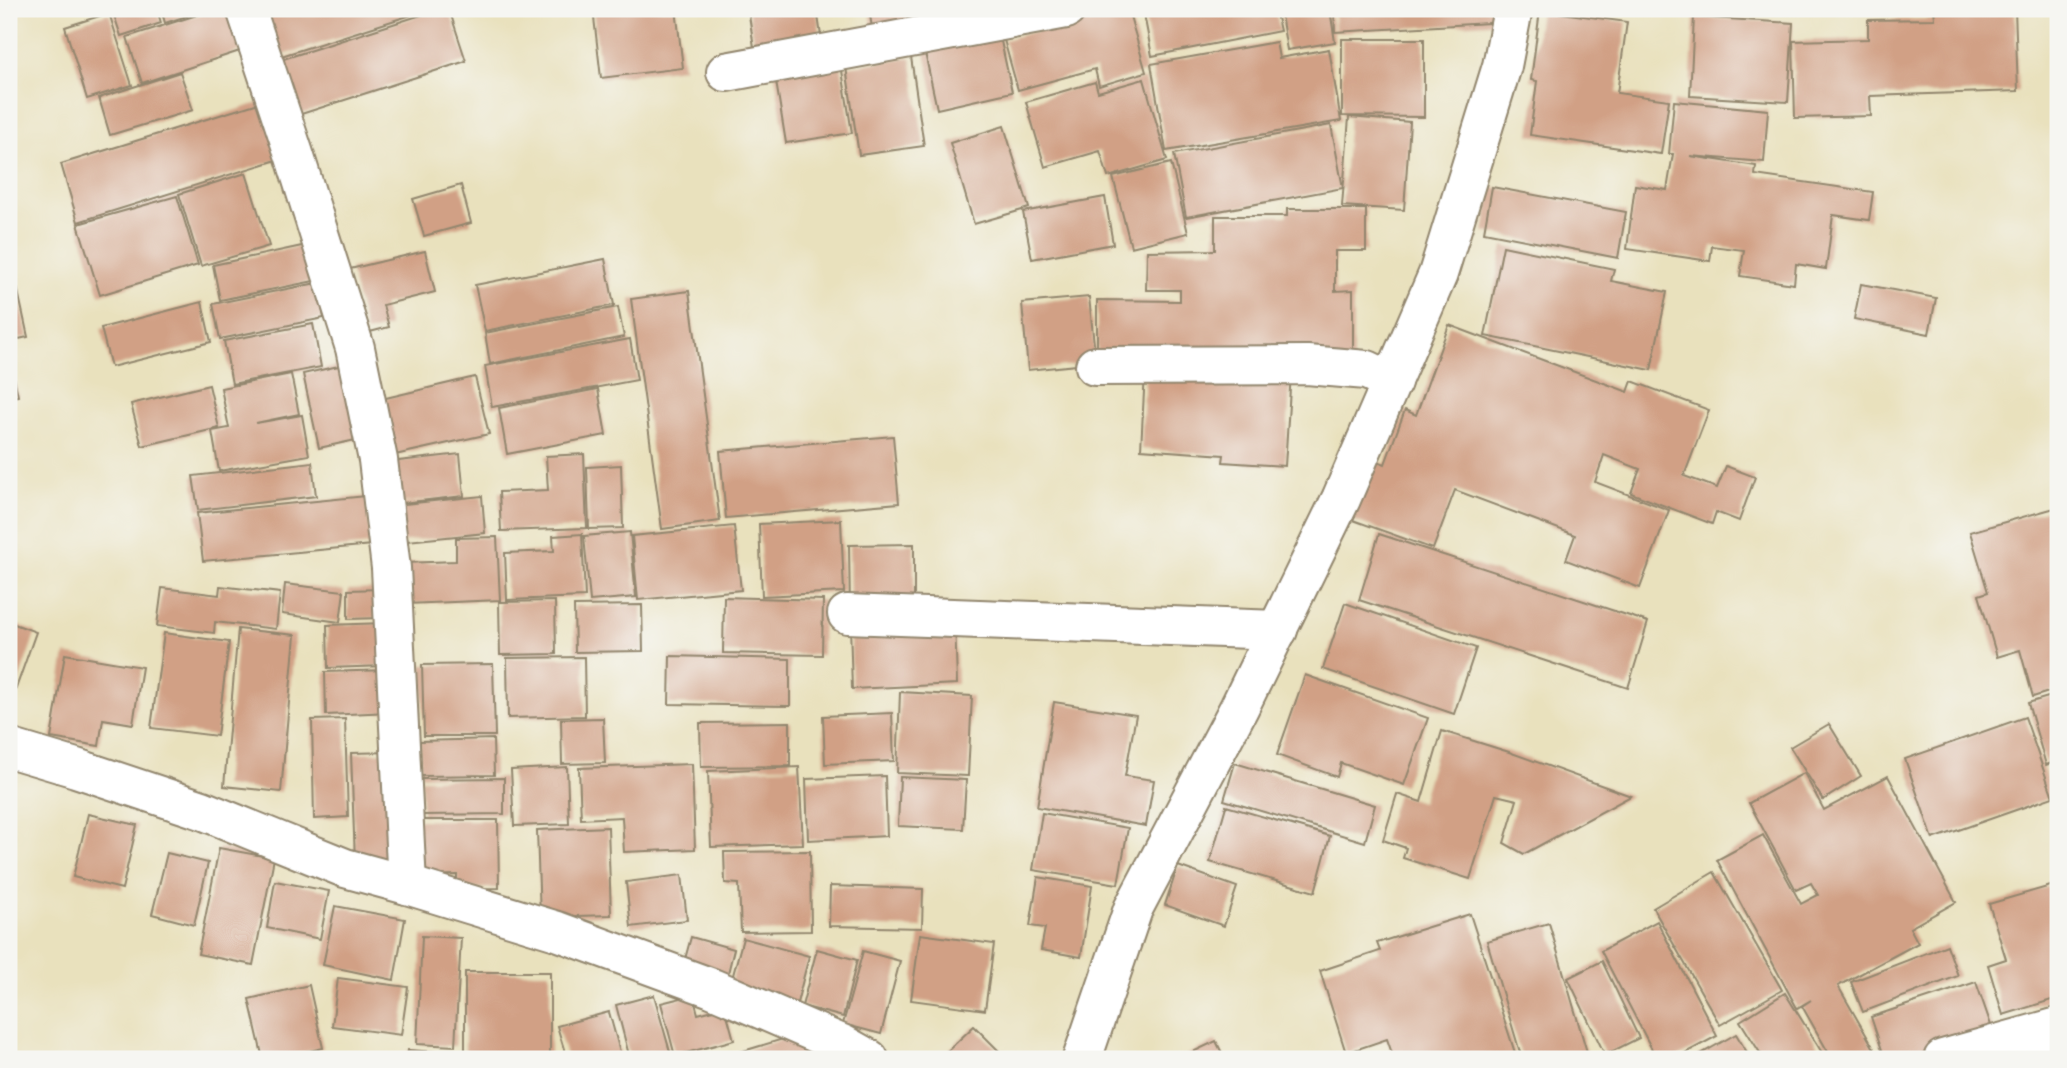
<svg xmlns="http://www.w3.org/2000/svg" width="2067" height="1068" viewBox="0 0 2067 1068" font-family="'Balsamiq Sans',sans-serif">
<rect width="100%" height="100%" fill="#f6f6f2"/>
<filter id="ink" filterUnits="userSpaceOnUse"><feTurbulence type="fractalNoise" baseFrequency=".0143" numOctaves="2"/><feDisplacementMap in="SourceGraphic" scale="14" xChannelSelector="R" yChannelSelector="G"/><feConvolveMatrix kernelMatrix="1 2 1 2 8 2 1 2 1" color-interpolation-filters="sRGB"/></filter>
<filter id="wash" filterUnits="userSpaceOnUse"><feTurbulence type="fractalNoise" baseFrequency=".00686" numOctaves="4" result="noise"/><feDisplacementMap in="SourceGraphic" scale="28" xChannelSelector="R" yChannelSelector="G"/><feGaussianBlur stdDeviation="1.57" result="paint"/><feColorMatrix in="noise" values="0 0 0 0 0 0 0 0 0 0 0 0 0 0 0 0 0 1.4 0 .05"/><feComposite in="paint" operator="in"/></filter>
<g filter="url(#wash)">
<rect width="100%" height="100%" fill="#e9e1bd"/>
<g id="blocks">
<!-- building -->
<g fill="#d1a085">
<polygon points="112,9 157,9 161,23 121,36"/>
<polygon points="161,9 209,9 165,23"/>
<polygon points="216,9 239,9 252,47 142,83 127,37"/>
<polygon points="257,9 430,9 272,59"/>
<polygon points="440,9 449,9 466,61 292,117 274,62"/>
<polygon points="593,9 676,9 683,68 601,78"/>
<polygon points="748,9 817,9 821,36 754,47"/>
<polygon points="869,9 912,9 915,28 873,34"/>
<polygon points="915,9 972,9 918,25"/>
<polygon points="1115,9 1128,9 1146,72 1099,86 1095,69 1018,90 1004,40"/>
<polygon points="1143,9 1275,9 1280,31 1152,56"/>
<polygon points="1280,9 1330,9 1335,42 1287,50"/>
<polygon points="1334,9 1505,9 1506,22 1335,32"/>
<polygon points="1934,9 2015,9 2018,91 1870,96 1871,116 1795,118 1793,41 1868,39 1868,20 1935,19"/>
<polygon points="1540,10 1627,22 1617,93 1669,100 1661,154 1530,135 1537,81 1531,80"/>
<polygon points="109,13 132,85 87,99 65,27"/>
<polygon points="1694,17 1793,23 1788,102 1690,96"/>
<polygon points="999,32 1012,92 937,109 924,48"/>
<polygon points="1342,39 1424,39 1424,117 1342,116"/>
<polygon points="1276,42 1279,58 1329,49 1341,121 1166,151 1151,64"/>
<polygon points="911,57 924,146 859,155 846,67"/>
<polygon points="840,58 852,133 786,143 774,69"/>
<polygon points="180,72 193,110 110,135 99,98"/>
<polygon points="1144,79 1167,160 1108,177 1100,151 1045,167 1026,102 1095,82 1098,92"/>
<polygon points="1674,101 1768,110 1764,162 1690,156 1756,166 1755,175 1873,192 1869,220 1833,215 1826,269 1796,264 1794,284 1740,276 1744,250 1712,246 1710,261 1627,249 1635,185 1667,190 1673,154 1669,154"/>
<polygon points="262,102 280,159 78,222 61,164"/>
<polygon points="1349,117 1410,122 1404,210 1342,206"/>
<polygon points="1331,125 1343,188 1186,217 1174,154"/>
<polygon points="1004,126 1029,208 974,224 950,143"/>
<polygon points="1171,163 1188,233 1131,247 1113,177"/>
<polygon points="246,173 269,246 201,266 179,194"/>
<polygon points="461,185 471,223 424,236 413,199"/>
<polygon points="1492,187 1626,212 1618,258 1484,232"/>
<polygon points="177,196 198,265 100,295 78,224"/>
<polygon points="1105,197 1113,244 1032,259 1023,212"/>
<polygon points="1287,209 1366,209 1366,251 1335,251 1335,291 1353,290 1353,361 1097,362 1097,300 1180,301 1180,290 1146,290 1147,251 1215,250 1215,216 1287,216"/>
<polygon points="316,243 324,279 220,300 213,265"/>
<polygon points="1503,246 1614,269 1611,281 1667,292 1651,370 1485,336"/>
<polygon points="425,251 435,292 383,305 389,327 366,333 350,269"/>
<polygon points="605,259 614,305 485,331 475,285"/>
<polygon points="16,282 28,337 9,341 9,284"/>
<polygon points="317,283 324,318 220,339 213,304"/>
<polygon points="1861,284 1936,298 1929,334 1854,319"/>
<polygon points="689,291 720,521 662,529 631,299"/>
<polygon points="1089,297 1096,363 1028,370 1022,303"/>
<polygon points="202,302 211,342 111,367 101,328"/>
<polygon points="618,307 624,337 490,364 485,333"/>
<polygon points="313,324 321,367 232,384 224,341"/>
<polygon points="1449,325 1628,392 1632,381 1709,410 1684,476 1717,488 1726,466 1755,477 1739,521 1716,512 1712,524 1631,493 1640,469 1604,455 1595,482 1669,510 1640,588 1566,560 1575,535 1455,490 1433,549 1350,519 1372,459 1385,464 1405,410 1416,415"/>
<polygon points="630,339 637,380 492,407 485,366"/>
<polygon points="9,355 18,396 9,398"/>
<polygon points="343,365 360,439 319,448 303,374"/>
<polygon points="1145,372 1291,373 1285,466 1223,462 1224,455 1141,449"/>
<polygon points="291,374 299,414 256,423 302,415 309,455 219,471 212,431 229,428 221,388"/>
<polygon points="475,377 489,434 386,457 373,401"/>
<polygon points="209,385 219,428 142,446 131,404"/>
<polygon points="598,389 606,435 507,454 499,408"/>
<polygon points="893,436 899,503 726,518 720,451"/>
<polygon points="460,454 464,496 393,504 390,462"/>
<polygon points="584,454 587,528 501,531 499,492 548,490 546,456"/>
<polygon points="312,462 316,496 198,510 193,476"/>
<polygon points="621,465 623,528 589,529 587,467"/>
<polygon points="366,496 371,545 203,561 197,513"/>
<polygon points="482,496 485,533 398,542 395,505"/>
<polygon points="2058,507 2058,689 2033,697 2020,650 1997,657 1979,595 1988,592 1970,532"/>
<polygon points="841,520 844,592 762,596 759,524"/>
<polygon points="734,526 741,590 638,600 632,536"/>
<polygon points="630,532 636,597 590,601 584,536"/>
<polygon points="582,534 585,597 507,600 505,553 554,551 553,536"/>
<polygon points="1379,534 1648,622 1628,688 1359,600"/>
<polygon points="497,537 500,600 406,604 404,563 456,561 456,538"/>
<polygon points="914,544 914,610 850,611 849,545"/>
<polygon points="285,584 344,591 340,622 282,614"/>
<polygon points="220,586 280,593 276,629 215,622 214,633 157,626 162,588 219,595"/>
<polygon points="381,589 381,618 348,619 348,590"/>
<polygon points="724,597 823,600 822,655 723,653"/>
<polygon points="555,601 556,654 500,655 499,602"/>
<polygon points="1345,603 1476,648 1454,714 1323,669"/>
<polygon points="642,605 643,651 575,652 574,606"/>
<polygon points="955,620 957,684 852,689 850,625"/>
<polygon points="9,622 36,632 9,708"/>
<polygon points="385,623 386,666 328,668 327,625"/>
<polygon points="238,629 295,635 281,792 224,786"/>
<polygon points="164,633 229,642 217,736 151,728"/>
<polygon points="65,654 142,667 133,724 103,719 99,746 51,738"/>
<polygon points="670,656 790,659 790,706 669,704"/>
<polygon points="584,657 585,716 508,718 507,658"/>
<polygon points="493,664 495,736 424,736 422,665"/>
<polygon points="388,670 390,712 326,715 325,672"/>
<polygon points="1305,675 1428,718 1404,785 1341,763 1337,777 1277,755"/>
<polygon points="900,692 972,696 968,776 897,773"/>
<polygon points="2058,694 2058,761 2046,765 2028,703"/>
<polygon points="1054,702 1136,715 1125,776 1154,780 1146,826 1037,807"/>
<polygon points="892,713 894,761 825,764 823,716"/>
<polygon points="2025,717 2053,797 1933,839 1905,759"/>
<polygon points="603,718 605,763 562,764 561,719"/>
<polygon points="345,719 348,817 314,819 312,720"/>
<polygon points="790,722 790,766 701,767 700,723"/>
<polygon points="1829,724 1861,776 1823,800 1790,747"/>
<polygon points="1442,731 1509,752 1631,796 1524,854 1504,843 1517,800 1496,795 1470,879 1403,858 1406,848 1383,840 1397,794 1421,802"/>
<polygon points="493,739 494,775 421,776 420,741"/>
<polygon points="393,752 397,860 355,861 351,753"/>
<polygon points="1235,763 1375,805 1365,842 1224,800"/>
<polygon points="692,764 695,849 624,852 622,817 581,819 579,768"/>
<polygon points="567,767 569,824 514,826 511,770"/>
<polygon points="799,767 803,844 711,847 708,771"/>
<polygon points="1804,773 1824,810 1888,776 1956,902 1910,928 1918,943 1838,986 1880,1059 1832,1059 1802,1006 1811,1000 1797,1008 1717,860 1763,835 1801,904 1818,895 1811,883 1796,890 1749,803"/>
<polygon points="885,776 887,836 808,840 806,779"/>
<polygon points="900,777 966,780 963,829 898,826"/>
<polygon points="504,778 504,814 422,815 421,779"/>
<polygon points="1226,806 1330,836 1315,892 1210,862"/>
<polygon points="1042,813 1128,828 1118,884 1033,870"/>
<polygon points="88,814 137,825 122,889 73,877"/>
<polygon points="416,820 498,820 499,888 457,889 457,875 417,876"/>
<polygon points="608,827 611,915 540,917 537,830"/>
<polygon points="219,848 274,858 253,965 198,954"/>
<polygon points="810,851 811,931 741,932 739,884 725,883 724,852"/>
<polygon points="167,853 208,863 194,925 152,914"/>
<polygon points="1178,866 1237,887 1224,926 1165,905"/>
<polygon points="1714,872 1782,990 1720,1025 1653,908"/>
<polygon points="682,875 687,920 631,927 626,882"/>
<polygon points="1038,877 1092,886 1081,957 1041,950 1045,928 1030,926"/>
<polygon points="275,881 329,891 320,939 267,928"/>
<polygon points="2054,885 2058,901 2058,998 2003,1015 1988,965 2006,959 1989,904"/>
<polygon points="830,886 923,889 922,928 829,926"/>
<polygon points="335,906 405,919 394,980 323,965"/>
<polygon points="1470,914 1517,1059 1394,1059 1387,1039 1346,1053 1320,971 1380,951 1377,943"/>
<polygon points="1657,921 1717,1036 1674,1059 1657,1059 1601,951"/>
<polygon points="1549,923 1589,1059 1522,1059 1507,1009 1487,941"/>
<polygon points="920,934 994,944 985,1010 911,1000"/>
<polygon points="422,936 461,938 455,1046 417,1044"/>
<polygon points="691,937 734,949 725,985 681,974"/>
<polygon points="743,938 809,956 796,1007 729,990"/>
<polygon points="1947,945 1958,976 1863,1012 1851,982"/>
<polygon points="817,949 857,960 843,1017 802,1006"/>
<polygon points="863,951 900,961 881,1034 843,1024"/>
<polygon points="1602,961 1639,1038 1605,1055 1568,978"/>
<rect x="465" y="972" width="85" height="87"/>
<polygon points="338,978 408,987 401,1035 332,1026"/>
<polygon points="1976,982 1994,1034 1919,1059 1885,1059 1871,1017"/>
<polygon points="309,985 323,1048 274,1059 263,1059 249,999"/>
<polygon points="1785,993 1826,1059 1764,1059 1740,1021"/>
<polygon points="654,995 672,1059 630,1059 616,1005"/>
<polygon points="693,995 698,1014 725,1007 734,1040 675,1056 661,1003"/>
<polygon points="609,1012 622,1059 567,1059 557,1026"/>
<polygon points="974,1026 1007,1059 939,1059"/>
<polygon points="803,1033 810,1059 717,1059"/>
<polygon points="1736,1034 1751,1059 1692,1059"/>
<polygon points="1216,1041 1225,1059 1178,1059"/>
<polygon points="408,1050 450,1053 450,1059 407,1059"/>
</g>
</g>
</g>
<g filter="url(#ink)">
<use href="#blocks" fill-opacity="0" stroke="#92866e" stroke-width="2"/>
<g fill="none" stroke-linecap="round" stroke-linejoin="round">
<defs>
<g id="street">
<polyline points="246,9 294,154 355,348 378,460 391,568 407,885"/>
<polyline points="726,72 1066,9"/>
<polyline points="1095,366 1307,365 1367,370 1392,382"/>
<polyline points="847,614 1278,630"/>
<polyline points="9,748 76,768 202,810 345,868 407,885 557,931 712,988 844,1045 869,1059"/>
<polyline points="1082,1059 1133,909 1239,708 1341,499 1438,274 1502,66 1513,9"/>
<polyline points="1943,1059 2058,1027"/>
</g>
</defs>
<!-- street casing -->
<use href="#street" stroke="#92866e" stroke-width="42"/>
<!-- street -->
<use href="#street" stroke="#fff" stroke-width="38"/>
</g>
</g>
<!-- margin -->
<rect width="2067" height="1068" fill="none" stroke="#f6f6f2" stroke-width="35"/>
</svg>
